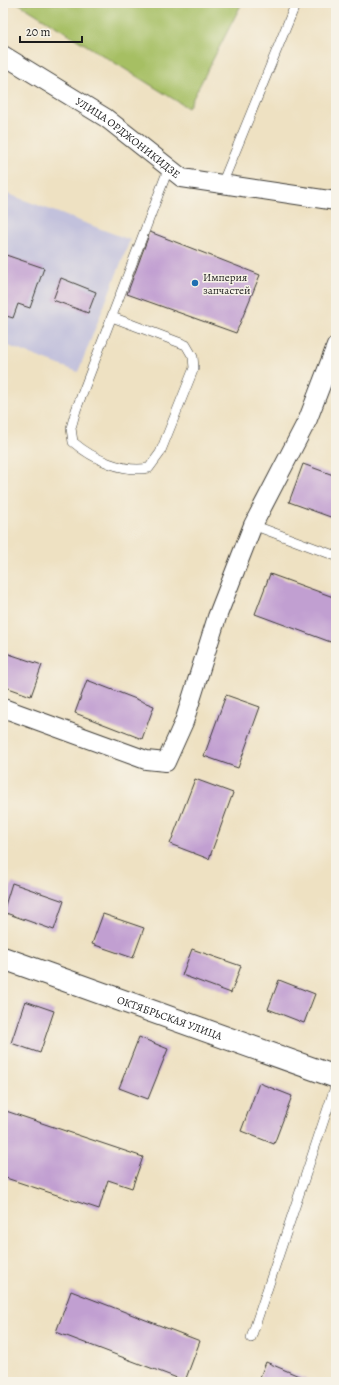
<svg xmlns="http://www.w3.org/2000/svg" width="339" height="1385" viewBox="0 0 339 1385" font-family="Alegreya,serif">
<rect width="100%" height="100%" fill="#f7f3e8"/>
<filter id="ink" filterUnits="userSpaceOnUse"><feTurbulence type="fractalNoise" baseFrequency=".025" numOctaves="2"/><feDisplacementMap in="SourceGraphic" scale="8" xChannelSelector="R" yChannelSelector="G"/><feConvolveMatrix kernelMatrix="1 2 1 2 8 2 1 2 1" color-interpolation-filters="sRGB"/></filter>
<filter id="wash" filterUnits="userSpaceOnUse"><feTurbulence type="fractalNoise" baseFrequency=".012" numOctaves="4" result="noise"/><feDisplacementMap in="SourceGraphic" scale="16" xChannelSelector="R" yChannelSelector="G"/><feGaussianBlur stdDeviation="0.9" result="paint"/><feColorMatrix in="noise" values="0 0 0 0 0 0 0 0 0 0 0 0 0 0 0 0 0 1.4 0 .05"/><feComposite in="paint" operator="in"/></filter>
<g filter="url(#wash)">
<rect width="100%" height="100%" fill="#eee1c2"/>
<!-- industrial -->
<polygon fill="#c2c1dc" points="3,192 130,240 78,372 3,344"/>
<!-- green -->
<polygon fill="#a6bf64" stroke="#616e40" points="18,3 242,3 188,108"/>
<g id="blocks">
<!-- building -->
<g fill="#c19fd1">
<polygon points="150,232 260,275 236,333 127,294"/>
<polygon points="3,254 44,268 30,308 18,304 13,318 3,315"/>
<polygon points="61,278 96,292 88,313 53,300"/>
<polygon points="303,464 336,476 336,519 289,502"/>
<polygon points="270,574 336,598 336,644 255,614"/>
<polygon points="3,652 42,665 31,696 3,686"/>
<polygon points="87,680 154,706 142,739 75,713"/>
<polygon points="226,695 260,707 238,768 204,756"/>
<polygon points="195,779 233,793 209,859 170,844"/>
<polygon points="12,883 64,901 54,930 3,912"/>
<polygon points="103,914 144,928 133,958 92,944"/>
<polygon points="192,949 241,966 231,993 182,975"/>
<polygon points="279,980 315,994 304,1023 268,1009"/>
<polygon points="25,1001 54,1011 40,1053 11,1043"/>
<polygon points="139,1037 168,1049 148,1099 119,1088"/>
<polygon points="259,1083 292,1096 274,1144 241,1131"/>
<polygon points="3,1110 143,1157 132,1188 108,1180 99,1209 3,1177"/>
<polygon points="71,1291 200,1341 185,1381 56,1332"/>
<polygon points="266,1362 313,1382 258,1382"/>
</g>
</g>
</g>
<g filter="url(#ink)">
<use href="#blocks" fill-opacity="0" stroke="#3c3a35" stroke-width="1"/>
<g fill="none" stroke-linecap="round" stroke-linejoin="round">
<defs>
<g id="lane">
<polyline points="222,184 296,3"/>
<path d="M 112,317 L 186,345 L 193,357 L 194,368 L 160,453 L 149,468 C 123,473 93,459 73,442 L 71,428 L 76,410 L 169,167"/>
<polyline points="253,525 336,556"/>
<polyline points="251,1338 336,1084"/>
</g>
<g id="street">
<path id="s1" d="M 3,55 L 106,118 L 182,178 L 336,201"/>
<polyline points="3,708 146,760 166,762 184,722 217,617 253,525 308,419 336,346"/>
</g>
<g id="secondary">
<path id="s2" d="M 3,958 L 336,1077"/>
</g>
</defs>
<!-- lane casing -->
<use href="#lane" stroke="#3c3a35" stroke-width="10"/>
<!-- street casing -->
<use href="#street" stroke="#3c3a35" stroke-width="20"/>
<!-- secondary casing -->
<use href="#secondary" stroke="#3c3a35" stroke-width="24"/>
<!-- lane -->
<use href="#lane" stroke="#fff" stroke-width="9"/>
<!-- street -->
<use href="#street" stroke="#fff" stroke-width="18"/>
<!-- secondary -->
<use href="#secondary" stroke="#fff" stroke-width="22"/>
</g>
</g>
<!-- markers -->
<circle fill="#1f6fb2" stroke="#f7f3e8" stroke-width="1.5" cx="195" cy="283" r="4"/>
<g text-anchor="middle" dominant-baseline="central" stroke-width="3" stroke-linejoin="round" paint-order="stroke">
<!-- street labels -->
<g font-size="11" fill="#1c1c1c" stroke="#f7f3e8">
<text stroke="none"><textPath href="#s1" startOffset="150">УЛИЦА ОРДЖОНИКИДЗЕ</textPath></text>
<text stroke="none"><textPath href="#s2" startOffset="177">ОКТЯБРЬСКАЯ УЛИЦА</textPath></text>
</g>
<!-- poi labels -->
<g font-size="11" fill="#1c1c1c" stroke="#f7f3e8" text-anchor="start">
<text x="203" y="277">Империя<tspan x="203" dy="13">запчастей</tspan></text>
</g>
</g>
<!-- margin -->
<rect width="339" height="1385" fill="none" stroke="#f7f3e8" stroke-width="16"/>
<!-- scale -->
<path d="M20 36v6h62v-6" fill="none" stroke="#1c1c1c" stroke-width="2"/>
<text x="26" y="36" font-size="12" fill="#1c1c1c" stroke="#f7f3e8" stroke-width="3" paint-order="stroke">20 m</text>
</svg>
